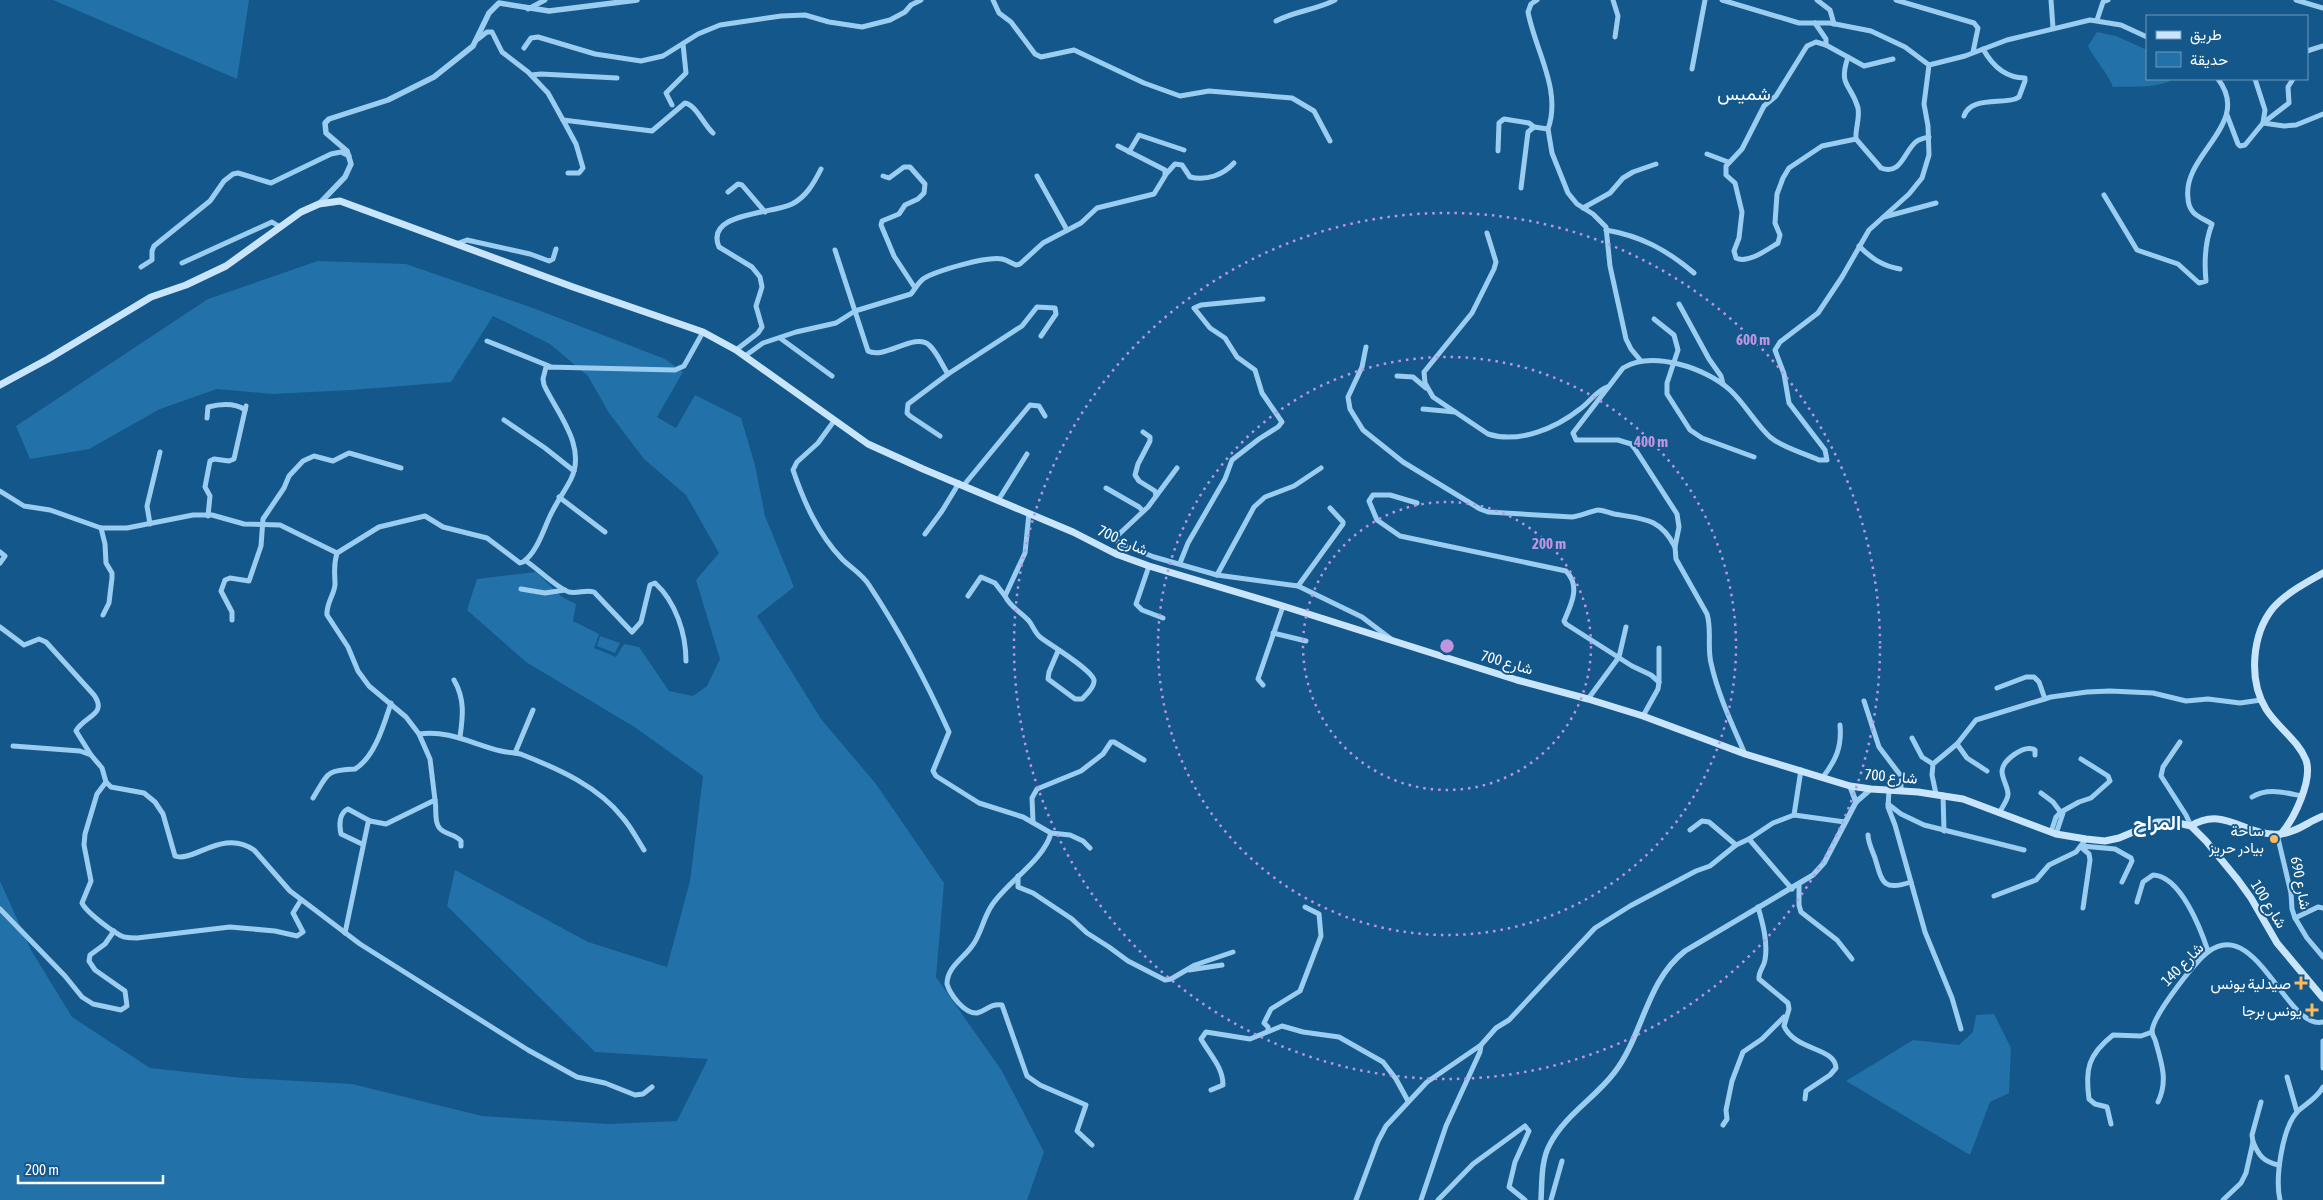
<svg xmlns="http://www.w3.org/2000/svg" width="2323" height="1200" viewBox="0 0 2323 1200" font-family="'Asap Condensed',Vazirmatn,sans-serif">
<rect width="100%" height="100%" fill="#13578b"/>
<!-- green -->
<g fill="#2271a8">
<polygon points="53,0 249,0 237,79"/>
<path d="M 2097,32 L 2116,36 L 2147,50 L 2147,79 L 2172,79 C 2161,89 2128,86 2113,87 C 2106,70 2096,62 2088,46 Z"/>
<polygon points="318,261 406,264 533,308 665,359 683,372 657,417 676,428 695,395 741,418 755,465 765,516 794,587 757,616 821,719 876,784 944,883 936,977 1002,1071 1044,1152 1027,1200 0,1200 0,881 31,950 72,1017 150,1068 243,1078 352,1084 482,1116 609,1124 677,1121 708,1059 595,1052 447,906 455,870 588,942 667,967 690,881 703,776 636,728 526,662 467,610 477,579 536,572 562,597 576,604 573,621 599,634 594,648 616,657 624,644 639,647 669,691 693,696 707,686 720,659 696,580 719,553 686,495 644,459 609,413 588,376 550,344 493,316 451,382 352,390 272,394 217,389 160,409 89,449 30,459 16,426 208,299"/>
<polygon points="600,636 620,643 615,653 597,646"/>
<polygon points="1994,1014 2011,1048 2009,1093 1990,1102 1970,1155 1846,1081 1913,1040 1959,1045 1973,1032 1976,1015"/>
</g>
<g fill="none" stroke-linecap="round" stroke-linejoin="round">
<!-- minor -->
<g stroke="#9bcdf0" stroke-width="5">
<polyline points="993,0 999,13 1011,22 1035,54 1041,57 1074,50 1144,83 1180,96 1209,91 1292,98 1314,111 1330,141"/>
<polyline points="1613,0 1618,16 1615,37"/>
<path d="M 1722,0 L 1799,23 L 1830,23 L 1871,31 L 1905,47 L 1929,65 L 1924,104 L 1928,126 L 1929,155 L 1922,178 L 1909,194 L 1869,230 L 1842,277 L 1818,313 L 1780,342 L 1775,350 L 1784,374 L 1789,403 L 1825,450 L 1827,460 L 1819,460 C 1804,453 1783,448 1770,437 C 1755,423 1745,404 1730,390 C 1706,368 1652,350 1623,368 L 1573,433 L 1576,440 L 1618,440 L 1631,444 L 1635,449 L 1677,514 L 1679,527 L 1675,547 L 1676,559 L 1707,614 C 1712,630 1707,647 1711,663 C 1718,695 1732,724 1745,754"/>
<polyline points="1817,0 1830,10 1834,24"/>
<polyline points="1896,0 1974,23 1978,28 1973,52"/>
<polyline points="2051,0 2053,28"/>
<polyline points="2296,0 2323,8"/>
<polyline points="528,9 545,0"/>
<polyline points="2097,20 2103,2 2108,0"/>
<path d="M 1276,21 C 1295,11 1316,10 1335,0"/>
<polyline points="1815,23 1826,39 1826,45 1864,66 1893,59"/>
<path d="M 478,39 L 487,32 L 492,32 L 502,52 L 528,72 L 548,93 L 563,120 L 652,131 L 685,103 C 696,105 704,125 713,133"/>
<path d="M 1826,45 L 1816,42 L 1807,46 L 1776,96 L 1764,106 L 1742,149 L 1726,166 L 1726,175 L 1735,183 L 1742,212 L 1739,238 L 1734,251 L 1736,258 C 1748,264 1768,249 1778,243 L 1780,235 L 1775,223 L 1777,194 L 1783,178 L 1789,168 L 1822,146 L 1856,139 L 1881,168 C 1902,176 1904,150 1917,141 C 1920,139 1925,138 1929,137"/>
<polyline points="524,48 531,38 538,37 595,54 641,61 663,56 698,34 720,25 781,16 805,15 829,22 862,27 890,20 905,12 911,5 921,0"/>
<polyline points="2307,51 2323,46"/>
<path d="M 1848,57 C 1838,87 1851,83 1858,108 C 1860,119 1855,129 1856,139"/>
<polyline points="1929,65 1965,56 2007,40 2090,20 2121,25 2147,37"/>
<polyline points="1692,69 1705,0"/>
<polyline points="531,75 541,74 617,78"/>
<polyline points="2255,79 2265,110 2263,123 2284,126 2296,125 2323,114"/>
<polyline points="672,105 666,93 686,73 683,44"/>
<polyline points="2227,115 2238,144 2240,146 2245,145 2263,123 2289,103 2288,87 2293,79"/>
<path d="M 1964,116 C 1970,97 2000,104 2015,99 L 2019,97 L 2025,81 L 2025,78 C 2006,78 1992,65 1983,49"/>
<polyline points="563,120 576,144 583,168 579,173 568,173"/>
<polyline points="1548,129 1552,153 1568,193 1577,204 1593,214 1606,227 1610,266 1626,339 1631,349 1641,361"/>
<polyline points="1498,151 1499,123 1504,119 1529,123 1534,127"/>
<polyline points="1129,152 1139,135 1184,150"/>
<polyline points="1707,154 1728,162"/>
<path d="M 1166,174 L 1175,164 L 1182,165 L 1190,177 C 1207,181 1223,175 1234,163"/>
<polyline points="883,176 889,178 904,167 910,167 925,184 924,193 918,199 905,205 899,214 882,221 881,225 894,256 915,288"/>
<polyline points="1037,176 1067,230"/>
<path d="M 1521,188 L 1528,132 L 1534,127 L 1548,129 C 1562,90 1535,50 1528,12 L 1531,4 L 1537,0"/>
<polyline points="728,192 738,184 742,185 765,212"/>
<path d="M 2104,195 L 2137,250 L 2178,264 L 2199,283 L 2206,281 C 2204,261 2205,242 2212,224 C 2206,220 2197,217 2193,212 C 2189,207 2188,203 2188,198 C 2182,154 2253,124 2218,79"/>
<polyline points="1583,208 1610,193 1623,178 1633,172 1656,164"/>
<polyline points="1884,217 1936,203"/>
<path d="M 1606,230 C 1641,236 1667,250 1694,273"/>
<path d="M 1487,233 L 1496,262 L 1494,269 L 1472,313 L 1424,372 L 1425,383 L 1433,397 L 1488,434 C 1519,444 1556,428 1580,409 C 1590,402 1596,391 1607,387"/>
<polyline points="456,244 467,240 530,254 549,261 553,259 556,249"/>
<path d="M 1859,246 C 1871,258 1882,266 1900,269"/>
<path d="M 835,250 L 868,351 C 884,360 915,332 929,345 C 937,352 942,365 948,374"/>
<polyline points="182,263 272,222 280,227"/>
<polyline points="141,267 152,260 152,251 154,246 210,201 224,181 233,174 238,173 271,183 331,154 341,152 349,156"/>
<polyline points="1679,304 1709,359 1721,376 1723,384"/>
<polyline points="1654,319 1674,335 1678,350 1667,383 1667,394 1690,430 1702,438 1754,457"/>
<polyline points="780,338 832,376"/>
<polyline points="487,341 549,366"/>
<path d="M 1366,347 L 1362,367 L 1348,397 L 1350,409 L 1363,430 L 1403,462 L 1480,509 L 1488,512 L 1572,517 C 1581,516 1594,510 1598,510 C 1603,510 1609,513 1614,514 C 1642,519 1660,517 1675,547"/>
<path d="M 736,350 L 758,333 L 762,327 L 756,306 L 762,287 L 760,277 L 752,267 L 719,247 C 704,212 774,214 792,204 C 806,197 814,183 821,169"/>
<path d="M 745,356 L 763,343 L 796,332 L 836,323 L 855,311 L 911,294 C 915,289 917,284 923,279 C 935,271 987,256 1002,259 C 1007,260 1011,263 1016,265 L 1020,264 L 1043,243 L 1081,223 L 1097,208 L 1154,194 L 1165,176 L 1165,170 L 1118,146"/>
<polyline points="1397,376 1413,377 1426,388"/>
<polyline points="1423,409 1455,412"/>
<path d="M 207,418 L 208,407 C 220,404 234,402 245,410"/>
<polyline points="504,420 545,448 574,471"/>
<path d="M 834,421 L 818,443 L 797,462 L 793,470 C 804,502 818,534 842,559 C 851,568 862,574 869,585 C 900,632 926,681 949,732 L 933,771 L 936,776 L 979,803 L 1023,817 L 1051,833 L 1070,835 L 1083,841 L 1090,848"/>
<polyline points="1143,432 1150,437 1150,441 1138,464 1135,475 1139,481 1155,491 1156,496"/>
<polyline points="940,436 910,416 907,413 908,404 948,374 1022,326 1037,307 1055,308 1056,314 1041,336"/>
<polyline points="964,485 1030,405 1039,406 1045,416"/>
<polyline points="1106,488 1139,507 1143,511"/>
<path d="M 0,491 L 24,506 L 50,510 L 101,528 L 127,528 L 193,515 L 212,515 L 244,524 L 280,525 L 337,553 C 333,566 335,572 335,585 C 334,595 326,604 327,615 L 348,647 L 358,671 L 369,686 L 406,717 L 419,734 L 430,759 L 435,800 L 386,824 L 370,821 L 368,823 L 345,933"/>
<polyline points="559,497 605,532"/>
<polyline points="999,499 1027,454"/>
<path d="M 1417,503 L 1390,495 L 1373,495 L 1369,501 L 1377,520 L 1400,536 L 1566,571 C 1581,586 1571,605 1564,621 L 1566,624 L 1632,666 L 1651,675 L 1659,682 L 1658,689 L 1643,716"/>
<path d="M 1029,513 L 1025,553 L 1005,596 C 1010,607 1021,612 1029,621 C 1033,626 1035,633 1040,637 C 1050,645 1091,669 1094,680 C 1095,687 1086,695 1082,699 L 1075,699 L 1048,679 L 1049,672 L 1058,651"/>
<polyline points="208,516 210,496 205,487 210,461 214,459 229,461 234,459 246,406"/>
<polyline points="150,524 147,506 160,452"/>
<polyline points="101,528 105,544 106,563 112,573 112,578 109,603 103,615"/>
<polyline points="925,534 942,511 959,483"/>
<polyline points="1121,544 1116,540 1116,537 1148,507 1177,468"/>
<polyline points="0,552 5,556 0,563"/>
<path d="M 337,553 L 379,527 L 425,516 L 443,527 L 487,538 L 520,563 L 523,562 C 537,552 543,531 550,516 C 556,503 565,491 571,479 C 587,446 557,413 544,385 L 543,379 L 546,367 L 675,370 L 684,366 L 703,332"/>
<polyline points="1116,554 1121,544 1154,557 1217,575 1298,586 1362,617 1391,639"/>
<path d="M 526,561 C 537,568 558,589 569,592 C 578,594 586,589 594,592 L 632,632 L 641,622 L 650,585 L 655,583 C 676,602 686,634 686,661"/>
<polyline points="1180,563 1188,543 1225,479 1232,460 1259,439 1278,427 1282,422 1262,393 1255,370 1237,357 1225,338 1210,328 1194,308 1201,305 1263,299"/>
<polyline points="1149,566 1136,604 1142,610 1163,618"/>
<polyline points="1217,575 1254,507 1265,497 1294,486 1321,468"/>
<polyline points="1298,586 1343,524 1343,522 1330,508"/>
<polyline points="521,589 545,593 565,590"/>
<polyline points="968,596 981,577 995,583 1005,596"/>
<polyline points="232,620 232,612 221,591 225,580 230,578 249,581 261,546 263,519 284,488 289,476 303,461 314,456 333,461 349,453 401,468"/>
<path d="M 0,627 L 24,645 L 39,639 L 46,642 L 94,695 C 108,715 84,716 76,731 L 91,755"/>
<polyline points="1273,633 1306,641"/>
<path d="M 454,680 C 465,699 463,716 460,737"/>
<polyline points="1659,682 1659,648"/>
<polyline points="1263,685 1258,679 1283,606"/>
<polyline points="1997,688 2026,677 2034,677 2039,682 2045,699"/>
<polyline points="1588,699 1619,657 1626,627"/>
<polyline points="1864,701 1879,747 1901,776 1901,790"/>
<path d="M 419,734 C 450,730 472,744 501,751 C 508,753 516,752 523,755 C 559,769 599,787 623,818 C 631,827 637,839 644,850"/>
<polyline points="1912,738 1922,757 1933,764"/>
<polyline points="2180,742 2163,767 2161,776 2186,815 2191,826"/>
<polyline points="1957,744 1967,758 1987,771"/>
<path d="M 13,746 L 80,751 L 91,755 L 102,768 L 106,782 L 111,787 L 144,793 L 155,802 L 163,814 L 175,856 C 193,863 223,828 254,850 L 290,891 L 360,944 L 528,1050 L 577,1077 L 605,1083 L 635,1095 L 643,1094 L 652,1087"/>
<polyline points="515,753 533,710"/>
<path d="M 1823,777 C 1836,760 1842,747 1840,725"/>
<path d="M 106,782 L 97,794 L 85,834 L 84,845 L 91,881 L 82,903 C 86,912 115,934 124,937 C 129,938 133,938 137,938 L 230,927 L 275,931 L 297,936 L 303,932 L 293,913 L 301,900"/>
<polyline points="1889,790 1888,807 1895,825 1925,932 1952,998 1961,1029"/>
<polyline points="2041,793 2053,802 2062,814"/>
<polyline points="1936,794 1932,775 1933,764 1957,744 1976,720 2051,697 2087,692 2110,691 2153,693 2186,701 2208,699 2240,703 2261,700"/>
<polyline points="1943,795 1944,831"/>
<path d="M 2252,797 C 2268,787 2286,793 2302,796"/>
<path d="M 313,798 C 328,774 325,770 355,769 C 375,757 384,724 391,703"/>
<path d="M 435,800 C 437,809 433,826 443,831 C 449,835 456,835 461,841 L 461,846"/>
<polyline points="1888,804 1901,814 1924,825 2024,850"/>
<path d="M 2000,812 C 2002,807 2008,800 2008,794 C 2008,787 2002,779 2002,771 C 2003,760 2024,744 2035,750 L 2035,755"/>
<polyline points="1794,815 1801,770"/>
<polyline points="1033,822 1032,798 1037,789 1081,771 1103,754 1111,742 1114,742 1144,760"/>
<polyline points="1690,830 1702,821 1709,822 1736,845"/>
<polyline points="2051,832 2056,817 2061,812 2079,802 2091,798 2110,781 2108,776 2081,759"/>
<path d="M 1051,833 C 1044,860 1008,881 992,905 C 983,918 981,935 972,946 C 963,959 947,967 947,984 C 950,994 964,1014 977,1013 C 986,1011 990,1003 1002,1005 L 1027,1076 L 1040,1085 L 1086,1105 L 1077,1131 L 1092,1145"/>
<polyline points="2056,834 2063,813"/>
<polyline points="2277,834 2291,893 2292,909 2295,918 2307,938 2323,957"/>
<path d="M 1868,835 C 1868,842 1872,850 1875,858 C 1882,881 1882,892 1911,882"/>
<polyline points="1749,839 1792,889"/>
<path d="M 362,844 L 341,834 C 339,825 339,813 348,809 L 370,821"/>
<polyline points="2082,846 2115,849 2131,858 2132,861 2122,882"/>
<polyline points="2081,847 2089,854 2090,860 2083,908"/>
<polyline points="1018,876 1018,887 1033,893 1072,919 1087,933 1109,947 1128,961 1165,980 1171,979 1195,965 1233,952"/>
<polyline points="1799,885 1799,905 1801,912 1837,940 1852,959"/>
<polyline points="1994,896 2036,880 2049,865 2076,852 2086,839"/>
<path d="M 2137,902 L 2143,882 L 2153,875 C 2181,876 2201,930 2208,951"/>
<path d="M 1758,907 C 1763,924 1768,943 1765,960 C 1764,967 1758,972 1759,979 L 1788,1003 L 1789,1009 L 1784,1026 C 1795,1051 1835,1047 1836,1068 L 1830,1075 L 1806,1091 L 1805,1099"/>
<polyline points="0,909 65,976 82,997 93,1004 121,1010 127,1006 125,991 95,970 89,961 90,955 105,944 114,931"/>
<polyline points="2295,918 2318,907 2323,908"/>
<polyline points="1189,970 1222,965"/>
<polyline points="1268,1031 1268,1027 1264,1023 1271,1009 1300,991 1321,936 1319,914 1305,907"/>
<polyline points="2323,1041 2323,1068"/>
<polyline points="2287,1077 2297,1112"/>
<path d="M 1211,1090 L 1223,1085 C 1223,1067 1210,1055 1201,1039 L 1206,1032 L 1250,1039 L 1282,1026 L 1303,1032 L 1339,1037 L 1383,1062 L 1396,1079 L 1408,1101"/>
<path d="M 2158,1102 C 2168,1082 2162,1064 2156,1043 C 2156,1040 2152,1035 2152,1032 C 2152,1016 2195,962 2208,952 C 2256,915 2287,1031 2323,1022"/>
<path d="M 2111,1124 L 2107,1107 L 2095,1104 L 2089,1099 C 2085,1069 2088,1055 2113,1035 L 2141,1036 L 2152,1032"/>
<polyline points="1723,1125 1727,1119 1726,1110 1732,1081 1743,1052 1762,1039 1784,1017"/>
<polyline points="2253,1142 2252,1135 2261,1102"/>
<polyline points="1356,1200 1378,1141 1386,1126 1427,1082 1481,1045 1496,1028 1509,1020 1595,928 1630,906 1696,871 1710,866 1736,845 1749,839 1773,823 1794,815 1845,822"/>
<polyline points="1421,1200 1446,1126 1480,1052 1481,1045"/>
<polyline points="1438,1200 1473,1164 1525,1126 1529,1131 1515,1162 1509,1187 1525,1200"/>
<polyline points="1551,1200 1562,1161"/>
<path d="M 2223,1200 L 2241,1183 L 2246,1173 L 2253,1142 C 2259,1156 2263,1161 2278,1165"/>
<path d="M 2280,1200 C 2275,1179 2282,1127 2298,1111 C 2307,1103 2317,1098 2323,1087"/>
</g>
<!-- tertiary -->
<g stroke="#9bcdf0" stroke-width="5.5">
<polyline points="319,204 345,177 351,164 347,151 326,133 325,123 329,119 388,100 434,77 473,46 489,13 499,3 549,11 637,0"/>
<polyline points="1850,786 1856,802"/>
<path d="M 1541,1200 C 1542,1182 1541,1160 1550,1144 C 1565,1115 1595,1098 1614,1073 C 1643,1036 1646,981 1685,951 L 1813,875 L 1824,863 L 1856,802 L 1871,789"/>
</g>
<!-- secondary -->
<g stroke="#c9e5fb" stroke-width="7">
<polyline points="0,385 48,359 151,297 186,285 226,266 301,212 319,204 340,201 573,287 703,332 736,350 868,444 923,469 1073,532 1116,554 1149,566 1283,606 1517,680 1588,699 1643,716 1745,754 1850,786 1871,789 1918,792 1963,799 2056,834 2086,839 2105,841 2119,838 2157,822 2174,822 2191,826 2206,841 2238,880 2251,898 2277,943 2323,998"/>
<path d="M 2191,826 C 2224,805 2245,837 2280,834 C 2296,833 2309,821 2323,816"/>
<path d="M 2281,834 C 2294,819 2313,780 2306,760 C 2298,740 2277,727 2266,709 C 2248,680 2252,634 2273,608 C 2286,593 2306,583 2323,573"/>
</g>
</g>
<!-- distance rings -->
<g fill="none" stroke="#bd96df" stroke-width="2.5" stroke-dasharray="2.5 5">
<circle cx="1447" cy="646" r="144"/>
<circle cx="1447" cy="646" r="289"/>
<circle cx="1447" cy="646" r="433"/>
</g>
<!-- markers -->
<g fill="#ffb95a" stroke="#13578b" stroke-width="2">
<circle cx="2274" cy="839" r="5"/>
<path d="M2298.5 975.5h5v5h5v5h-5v5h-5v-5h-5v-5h5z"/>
<path d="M2309.5 1002.5h5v5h5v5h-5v5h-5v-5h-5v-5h5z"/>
</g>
<g text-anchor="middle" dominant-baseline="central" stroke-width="4" stroke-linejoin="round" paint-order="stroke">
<!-- street labels -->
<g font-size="15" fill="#fff" stroke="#13578b">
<text transform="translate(1123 540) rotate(24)">شارع 700</text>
<text transform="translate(1507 662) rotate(16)">شارع 700</text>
<text transform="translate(1891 776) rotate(5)">شارع 700</text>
<text transform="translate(2301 883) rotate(79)">شارع 690</text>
<text transform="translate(2269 904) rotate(58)">شارع 100</text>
<text transform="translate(2182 964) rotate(-46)">شارع 140</text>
</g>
<!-- poi labels -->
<g font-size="15" fill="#fff" stroke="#13578b" text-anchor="end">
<text x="2264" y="830">ساحة<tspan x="2264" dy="17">بيادر حريز</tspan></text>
<text x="2291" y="983">صيدلية يونس</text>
<text x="2302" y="1010">يونس برجا</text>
</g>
<!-- quarter labels -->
<g font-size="18" fill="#fff" stroke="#13578b">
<text x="1744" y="93">شميس</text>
</g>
<!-- district labels -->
<g font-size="20" font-weight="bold" fill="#fff" stroke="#13578b">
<text x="2157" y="822">المراح</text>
</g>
</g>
<circle cx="1447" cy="646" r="8" fill="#bd96df" stroke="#13578b" stroke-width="2.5"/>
<g font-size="15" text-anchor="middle" font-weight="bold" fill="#bd96df" stroke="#13578b" stroke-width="4" stroke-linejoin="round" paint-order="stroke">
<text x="1753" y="345">600 m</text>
<text x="1651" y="447">400 m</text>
<text x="1549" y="549">200 m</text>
</g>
<!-- legend -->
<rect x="2146" y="15" width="162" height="65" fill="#13578b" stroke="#719ab9"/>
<rect x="2156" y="31" width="25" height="8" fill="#c9e5fb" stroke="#719ab9"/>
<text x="2190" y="40" font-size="15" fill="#ffffff">طريق</text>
<rect x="2156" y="52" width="25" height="15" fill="#2271a8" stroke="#719ab9"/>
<text x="2190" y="65" font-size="15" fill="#ffffff">حديقة</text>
<!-- scale -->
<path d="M18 1175v8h145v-8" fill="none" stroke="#ffffff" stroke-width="2.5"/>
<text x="25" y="1175" font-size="15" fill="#ffffff" stroke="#13578b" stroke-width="4" paint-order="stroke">200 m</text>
</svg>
